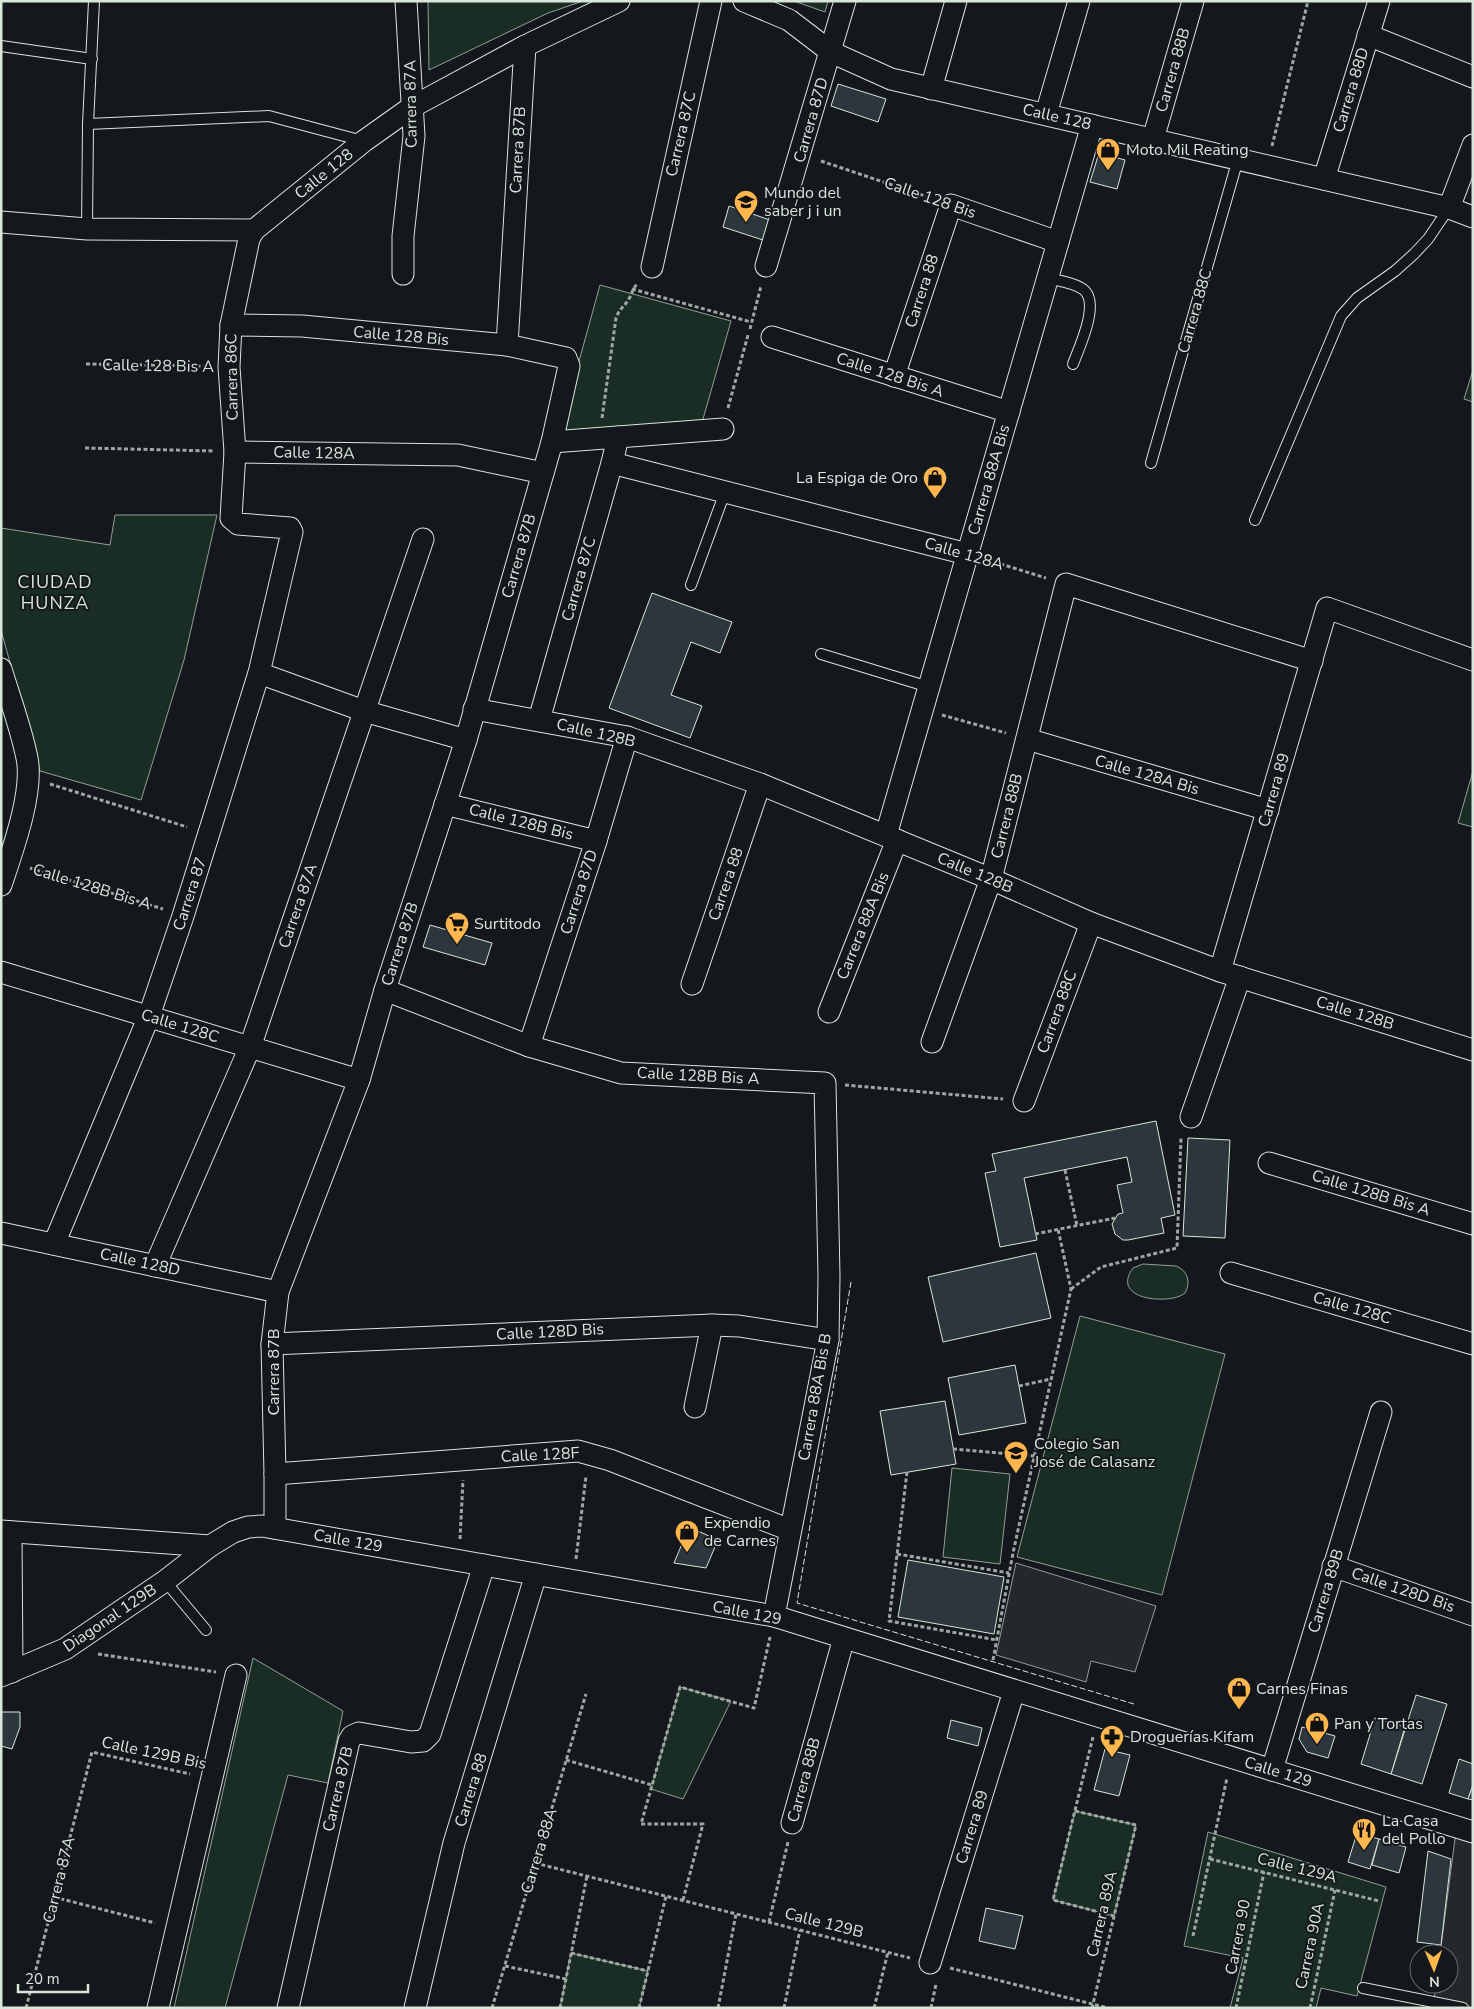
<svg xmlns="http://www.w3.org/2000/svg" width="1474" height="2009" viewBox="0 0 1474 2009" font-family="'Nunito Sans',sans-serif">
<rect width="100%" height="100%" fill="#14181c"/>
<!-- green -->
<g fill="#1a2d24" stroke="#939e99">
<polygon points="428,1 583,1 548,13 429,70"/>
<polygon points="794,1 828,1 825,12"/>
<polygon points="600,285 731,321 701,426 559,434"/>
<polygon points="1473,370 1473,402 1464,399"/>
<polygon points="115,515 217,515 184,660 141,800 40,771 1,630 1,528 110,545"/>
<polygon points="1473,771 1473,827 1458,823"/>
<path d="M 1143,1264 L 1176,1266 C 1188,1271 1191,1282 1185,1293 C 1172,1305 1109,1301 1133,1268 Z"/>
<polygon points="1080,1316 1225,1354 1162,1595 1017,1557"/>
<polygon points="952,1468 1010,1474 1000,1564 943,1557"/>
<polygon points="253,1658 343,1711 328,1783 288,1775 225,2008 174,2008"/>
<polygon points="680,1687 731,1701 683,1799 651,1789"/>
<polygon points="1075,1811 1136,1825 1114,1916 1053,1900"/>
<polygon points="1208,1832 1386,1887 1357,1996 1321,1988 1316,2008 1230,2008 1243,1958 1184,1946"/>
<polygon points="571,1953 648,1971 639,2008 560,2008"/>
</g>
<!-- parking -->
<g fill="#24282b" stroke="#939e99">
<polygon points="1016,1563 1156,1606 1135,1672 1091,1661 1086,1682 996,1655"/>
<polygon points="1456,1831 1473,1837 1473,2008 1433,2008 1436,1984 1449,1984 1449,1954 1440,1954"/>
</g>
<!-- building -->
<g fill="#2c363c" stroke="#d8e6dc">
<polygon points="838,84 886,99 878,122 831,106"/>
<polygon points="1099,153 1125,160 1117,189 1090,182"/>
<polygon points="729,206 770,220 763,240 723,227"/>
<polygon points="652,593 732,622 720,653 691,642 671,695 702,706 690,738 609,708"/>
<polygon points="430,925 492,943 485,965 423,947"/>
<polygon points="1156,1121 1175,1215 1161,1218 1164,1233 1128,1240 1123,1240 1115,1234 1112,1224 1118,1214 1123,1213 1117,1185 1132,1182 1127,1157 1024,1178 1037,1240 1000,1247 985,1173 996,1171 992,1154"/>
<polygon points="1188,1138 1230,1140 1225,1238 1183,1236"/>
<polygon points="1036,1253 1051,1318 943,1342 928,1277"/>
<polygon points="1015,1365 1026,1423 959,1435 948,1378"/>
<polygon points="945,1401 956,1464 891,1475 880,1411"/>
<polygon points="689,1527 718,1540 706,1568 674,1563"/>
<polygon points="908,1560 1004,1577 994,1634 898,1617"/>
<polygon points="1416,1695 1447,1704 1422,1784 1391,1774"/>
<polygon points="1,1712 20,1712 20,1727 12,1749 1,1746"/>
<polygon points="1375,1718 1405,1727 1391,1774 1361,1764"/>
<polygon points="951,1720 982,1728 978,1746 947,1738"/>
<polygon points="1302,1727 1335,1736 1328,1758 1307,1752 1299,1739"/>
<polygon points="1105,1749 1130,1755 1119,1796 1094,1790"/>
<polygon points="1459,1759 1473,1764 1473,1785 1468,1799 1449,1793"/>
<polygon points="1473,1785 1473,1800 1468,1799"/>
<polygon points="1357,1833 1379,1839 1370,1869 1348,1862"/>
<polygon points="1379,1839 1406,1847 1399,1873 1372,1865"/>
<polygon points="1428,1851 1451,1859 1441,1945 1417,1942"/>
<polygon points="986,1908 1023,1916 1015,1949 979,1941"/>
</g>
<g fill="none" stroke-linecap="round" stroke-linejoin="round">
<defs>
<g id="lane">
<polyline points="1,46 92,59"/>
<polyline points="88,124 269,116 363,141"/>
<polyline points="87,229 88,124 94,1"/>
<path d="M 1047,278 C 1058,281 1076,283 1084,290 C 1100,304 1079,348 1073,364"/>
<polyline points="1151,463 1238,159"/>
<polyline points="1255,520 1341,316 1357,298 1395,271 1414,254 1428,239 1449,208"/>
<polyline points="691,585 725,492"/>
<polyline points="821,654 929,687"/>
<polyline points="165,1581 206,1630"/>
<polyline points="1363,1988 1463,2008"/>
</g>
<g id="street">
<polyline points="744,1 789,20 831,52 891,79 1449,208 1473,217"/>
<polyline points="1368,35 1473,77"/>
<polyline points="931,89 956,1"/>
<polyline points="1046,114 1079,1"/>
<polyline points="1153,139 1193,1"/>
<polyline points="1324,179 1379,1"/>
<polyline points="1449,208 1473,145"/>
<polyline points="1,222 87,229 254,230 364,141 412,107 525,46 619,1"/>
<polyline points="766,266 845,1"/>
<polyline points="652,267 711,1"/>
<polyline points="403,274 403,236 414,136 406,1"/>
<polyline points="231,325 302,326 507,345 566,358 569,366 552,442 466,740 385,990 359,1080 278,1292 272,1344 275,1474 275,1528"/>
<polyline points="772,337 1009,412"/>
<polyline points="507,345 525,46"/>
<polyline points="894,376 951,205 1058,242"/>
<polyline points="552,442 723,429"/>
<polyline points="235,452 458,455 543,473"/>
<polyline points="612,463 967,554"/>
<path d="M 1,669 C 10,699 21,728 27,758 C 34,792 12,852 1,885"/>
<polyline points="259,673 364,711 466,740"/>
<polyline points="474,709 627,737 760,784 991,879 1091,923 1220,971 1473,1050"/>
<polyline points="539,720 612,463 618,437"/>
<polyline points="1027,739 1268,810"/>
<polyline points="445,804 596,841"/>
<polyline points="886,835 1092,125"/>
<polyline points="1220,971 1327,608 1473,660"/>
<polyline points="1,972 359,1080"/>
<polyline points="692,984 760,784"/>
<polyline points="385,990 529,1046 621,1073 825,1083 829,1276 828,1340 774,1616"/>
<polyline points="829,1012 897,840"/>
<polyline points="932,1042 991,879 1066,584 1312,661"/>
<polyline points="529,1046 596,841 627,737"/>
<polyline points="1024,1101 1091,923"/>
<polyline points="1191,1117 1240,977"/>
<polyline points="1269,1163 1473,1224"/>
<polyline points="1,1233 278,1292"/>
<polyline points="54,1244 149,1016 183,916 259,673 292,532 290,528 238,524 231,518 235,452 229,367 231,325 249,239 254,230"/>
<polyline points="155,1266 250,1047 423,539"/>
<polyline points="1231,1273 1473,1344"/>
<polyline points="272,1344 712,1325 739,1326 828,1340"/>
<polyline points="695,1407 712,1325"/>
<polyline points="275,1474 578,1451 610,1460 790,1530"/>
<polyline points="1,1531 210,1546"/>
<polyline points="11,1532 12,1672"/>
<polyline points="1333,1566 1473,1615"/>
<polyline points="1,1676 65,1649 165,1581 210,1546 233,1532 248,1527 262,1526 774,1616 1473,1832"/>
<polyline points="1272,1770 1381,1412"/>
<polyline points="792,1823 844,1638"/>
<polyline points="930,1963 1014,1691"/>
<polyline points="158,2008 236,1675"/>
<polyline points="288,2008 349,1741 352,1736 359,1733 411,1742 423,1741 430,1734 484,1565"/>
<polyline points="415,2008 454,1843 536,1574"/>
</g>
</defs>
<!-- lane casing -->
<use href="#lane" stroke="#d8e6dc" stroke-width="12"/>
<!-- street casing -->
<use href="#street" stroke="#d8e6dc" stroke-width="23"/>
<!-- path -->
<g stroke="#9da8a2" stroke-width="3" stroke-dasharray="4 2.5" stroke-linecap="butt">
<polyline points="1272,146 1308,1"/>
<polyline points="821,161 931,198"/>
<polyline points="632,289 751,322"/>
<polyline points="750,329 761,286"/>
<polyline points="86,364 208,366"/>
<polyline points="728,408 748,335"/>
<path d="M 602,418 L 616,318 C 619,309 626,305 630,297 C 633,291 633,288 638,283"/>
<polyline points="85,448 214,451"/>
<polyline points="988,560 1046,578"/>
<polyline points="942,715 1006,733"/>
<polyline points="50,784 187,827"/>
<polyline points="30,868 163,909"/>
<polyline points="845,1085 1003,1099"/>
<polyline points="1065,1170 1077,1226"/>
<polyline points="1035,1234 1115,1218"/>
<polyline points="1071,1289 1101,1267 1177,1248 1181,1138"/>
<polyline points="1019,1386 1051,1379"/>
<polyline points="953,1449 1034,1456"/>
<polyline points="907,1472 889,1621 997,1640"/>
<polyline points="460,1539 463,1480"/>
<polyline points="897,1554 1009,1573"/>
<polyline points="576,1559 586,1476"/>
<polyline points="98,1654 216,1672"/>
<polyline points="993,1660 1013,1553 1071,1289 1058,1229"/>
<polyline points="1093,1737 1053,1900 1114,1916"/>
<polyline points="566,1760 652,1785"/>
<polyline points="1075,1811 1136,1825 1092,2008"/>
<polyline points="1210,1859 1379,1901"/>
<polyline points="535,1863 910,1958"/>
<polyline points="54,1897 155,1923"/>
<polyline points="683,1900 703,1824 641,1824 680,1687 754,1708 770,1637"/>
<polyline points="769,1922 788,1842"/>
<polyline points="1193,1936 1227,1778"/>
<polyline points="571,1953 648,1971"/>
<polyline points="505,1966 566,1979"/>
<polyline points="950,1968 1108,2008"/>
<polyline points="26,2008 92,1752 190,1774"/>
<polyline points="492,2008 586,1694"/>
<polyline points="560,2008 587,1876"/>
<polyline points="639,2008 666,1896"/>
<polyline points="718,2008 736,1914"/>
<polyline points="784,2008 800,1930"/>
<polyline points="874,2008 888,1952"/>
<polyline points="931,2008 936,1984"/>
<polyline points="1236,2008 1264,1872"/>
<polyline points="1310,2008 1335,1890"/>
</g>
<!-- lane -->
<use href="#lane" stroke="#14181c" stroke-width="10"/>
<!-- street -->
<use href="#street" stroke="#14181c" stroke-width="21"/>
<!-- fence -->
<polyline stroke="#d8e6dc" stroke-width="1" stroke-dasharray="6 2.5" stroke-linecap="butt" points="851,1282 797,1603 1134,1704"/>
</g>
<!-- icons -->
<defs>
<symbol id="shop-pin" viewBox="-11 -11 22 30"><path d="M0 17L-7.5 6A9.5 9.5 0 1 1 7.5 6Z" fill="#ffb74d" stroke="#14181c"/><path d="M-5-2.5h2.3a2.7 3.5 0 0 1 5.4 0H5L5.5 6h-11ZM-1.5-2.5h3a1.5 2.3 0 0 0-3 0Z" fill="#111"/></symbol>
<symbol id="school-pin" viewBox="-11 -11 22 30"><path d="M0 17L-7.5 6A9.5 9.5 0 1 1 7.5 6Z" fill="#ffb74d" stroke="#14181c"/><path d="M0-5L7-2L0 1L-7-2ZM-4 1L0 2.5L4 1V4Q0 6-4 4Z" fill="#111"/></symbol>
<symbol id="supermarket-pin" viewBox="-11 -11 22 30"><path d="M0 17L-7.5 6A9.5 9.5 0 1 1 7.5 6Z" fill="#ffb74d" stroke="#14181c"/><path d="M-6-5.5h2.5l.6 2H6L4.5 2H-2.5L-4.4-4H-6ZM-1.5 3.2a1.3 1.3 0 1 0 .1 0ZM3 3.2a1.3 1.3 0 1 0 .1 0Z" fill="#111"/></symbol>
<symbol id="pharmacy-pin" viewBox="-11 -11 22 30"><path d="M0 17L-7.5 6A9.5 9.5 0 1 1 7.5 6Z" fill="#ffb74d" stroke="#14181c"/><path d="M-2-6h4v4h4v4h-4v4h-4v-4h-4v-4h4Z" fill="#111"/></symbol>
<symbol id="restaurant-pin" viewBox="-11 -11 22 30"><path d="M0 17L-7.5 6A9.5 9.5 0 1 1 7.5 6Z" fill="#ffb74d" stroke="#14181c"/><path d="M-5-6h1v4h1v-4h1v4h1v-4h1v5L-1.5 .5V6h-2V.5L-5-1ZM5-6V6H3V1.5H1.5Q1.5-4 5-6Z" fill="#111"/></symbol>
</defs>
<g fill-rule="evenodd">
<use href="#shop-pin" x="1094" y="136" width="28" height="38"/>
<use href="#school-pin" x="732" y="188" width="28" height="38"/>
<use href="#shop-pin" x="921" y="464" width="28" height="38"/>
<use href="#supermarket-pin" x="443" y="910" width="28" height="38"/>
<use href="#school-pin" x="1002" y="1439" width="28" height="38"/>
<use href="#shop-pin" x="673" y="1518" width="28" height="38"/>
<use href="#shop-pin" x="1225" y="1675" width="28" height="38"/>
<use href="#shop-pin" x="1303" y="1710" width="28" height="38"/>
<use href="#pharmacy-pin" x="1098" y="1723" width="28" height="38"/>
<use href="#restaurant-pin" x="1350" y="1816" width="28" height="38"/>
</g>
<g text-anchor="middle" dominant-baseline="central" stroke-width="4" stroke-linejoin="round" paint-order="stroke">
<!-- street labels -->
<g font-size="16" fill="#d8e6dc" stroke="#14181c">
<text transform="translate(1173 70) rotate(-74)">Carrera 88B</text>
<text transform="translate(1351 90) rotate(-73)">Carrera 88D</text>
<text transform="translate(411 104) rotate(-91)">Carrera 87A</text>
<text transform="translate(1057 117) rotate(13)">Calle 128</text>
<text transform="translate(811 120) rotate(-74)">Carrera 87D</text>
<text transform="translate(681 134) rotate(-77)">Carrera 87C</text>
<text transform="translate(518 150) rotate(-87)">Carrera 87B</text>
<text transform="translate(324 174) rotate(-39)">Calle 128</text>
<text transform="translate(930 198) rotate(19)">Calle 128 Bis</text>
<text transform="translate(922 291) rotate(-72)">Carrera 88</text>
<text transform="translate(1195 311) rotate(-74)">Carrera 88C</text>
<text transform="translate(401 336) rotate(5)">Calle 128 Bis</text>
<text transform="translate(158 366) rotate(1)">Calle 128 Bis A</text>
<text transform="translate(890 375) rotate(18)">Calle 128 Bis A</text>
<text transform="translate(232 377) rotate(-91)">Carrera 86C</text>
<text transform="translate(314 453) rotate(1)">Calle 128A</text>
<text transform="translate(989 480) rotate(-74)">Carrera 88A Bis</text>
<text transform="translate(964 554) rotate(16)">Calle 128A</text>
<text transform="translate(519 556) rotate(-74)">Carrera 87B</text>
<text transform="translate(579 579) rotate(-74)">Carrera 87C</text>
<text transform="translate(596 733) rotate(13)">Calle 128B</text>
<text transform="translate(1147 775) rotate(16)">Calle 128A Bis</text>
<text transform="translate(1274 790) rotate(-74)">Carrera 89</text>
<text transform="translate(1007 816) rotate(-76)">Carrera 88B</text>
<text transform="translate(521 822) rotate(14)">Calle 128B Bis</text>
<text transform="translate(975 873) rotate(23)">Calle 128B</text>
<text transform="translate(726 884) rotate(-71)">Carrera 88</text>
<text transform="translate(92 887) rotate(17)">Calle 128B Bis A</text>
<text transform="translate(579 892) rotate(-72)">Carrera 87D</text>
<text transform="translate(190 894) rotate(-72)">Carrera 87</text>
<text transform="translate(298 906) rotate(-71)">Carrera 87A</text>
<text transform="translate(863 926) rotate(-68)">Carrera 88A Bis</text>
<text transform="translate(400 944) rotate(-72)">Carrera 87B</text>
<text transform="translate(1057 1012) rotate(-70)">Carrera 88C</text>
<text transform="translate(1355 1013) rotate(17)">Calle 128B</text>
<text transform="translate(180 1026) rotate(17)">Calle 128C</text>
<text transform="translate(698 1076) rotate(3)">Calle 128B Bis A</text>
<text transform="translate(1371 1193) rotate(17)">Calle 128B Bis A</text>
<text transform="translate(140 1262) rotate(12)">Calle 128D</text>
<text transform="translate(1352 1308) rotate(16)">Calle 128C</text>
<text transform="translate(550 1332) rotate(-3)">Calle 128D Bis</text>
<text transform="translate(274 1372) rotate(-90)">Carrera 87B</text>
<text transform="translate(815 1397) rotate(-80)">Carrera 88A Bis B</text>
<text transform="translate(540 1455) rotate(-3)">Calle 128F</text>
<text transform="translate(348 1541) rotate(10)">Calle 129</text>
<text transform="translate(1403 1590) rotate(19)">Calle 128D Bis</text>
<text transform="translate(1326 1591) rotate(-73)">Carrera 89B</text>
<text transform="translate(747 1613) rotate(11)">Calle 129</text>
<text transform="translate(110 1618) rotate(-34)">Diagonal 129B</text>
<text transform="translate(154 1753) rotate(12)">Calle 129B Bis</text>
<text transform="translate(1278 1772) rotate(17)">Calle 129</text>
<text transform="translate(804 1780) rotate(-75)">Carrera 88B</text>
<text transform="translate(338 1789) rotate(-77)">Carrera 87B</text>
<text transform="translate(471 1790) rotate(-73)">Carrera 88</text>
<text transform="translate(972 1827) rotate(-73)">Carrera 89</text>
<text transform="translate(539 1851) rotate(-73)">Carrera 88A</text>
<text transform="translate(1297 1868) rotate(14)">Calle 129A</text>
<text transform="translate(59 1880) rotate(-76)">Carrera 87A</text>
<text transform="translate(1102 1914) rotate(-77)">Carrera 89A</text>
<text transform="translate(824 1923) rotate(14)">Calle 129B</text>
<text transform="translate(1238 1937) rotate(-79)">Carrera 90</text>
<text transform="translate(1310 1946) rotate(-78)">Carrera 90A</text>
</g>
<!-- poi labels -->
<g font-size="16" fill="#d8e6dc" stroke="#14181c" text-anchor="start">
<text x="1126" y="150">Moto Mil Reating</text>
<text x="764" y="193">Mundo del<tspan x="764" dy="18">saber j i un</tspan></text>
<text x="918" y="478" text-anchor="end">La Espiga de Oro</text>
<text x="474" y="924">Surtitodo</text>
<text x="1034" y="1444">Colegio San<tspan x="1034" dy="18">José de Calasanz</tspan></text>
<text x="704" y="1523">Expendio<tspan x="704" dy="18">de Carnes</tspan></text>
<text x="1256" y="1689">Carnes Finas</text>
<text x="1334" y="1724">Pan y Tortas</text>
<text x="1130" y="1737">Droguerías Kifam</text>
<text x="1382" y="1821">La Casa<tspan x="1382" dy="18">del Pollo</tspan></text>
</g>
<!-- neighbourhood labels -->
<g font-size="18" letter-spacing="1" fill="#d8e6dc" stroke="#14181c">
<text x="55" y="582">CIUDAD<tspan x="55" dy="21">HUNZA</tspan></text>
</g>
</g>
<!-- border -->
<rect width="1474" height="2009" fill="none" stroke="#d8e6dc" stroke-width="5"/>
<!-- north arrow -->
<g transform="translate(1434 1969) rotate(178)"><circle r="24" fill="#14181c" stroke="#626a69"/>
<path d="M0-4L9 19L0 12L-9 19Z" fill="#ffb74d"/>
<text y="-8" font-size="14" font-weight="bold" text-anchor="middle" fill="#d8e6dc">N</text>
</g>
<!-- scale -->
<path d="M18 1984v8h70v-8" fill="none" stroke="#d8e6dc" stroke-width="2.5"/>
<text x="25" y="1984" font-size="15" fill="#d8e6dc" stroke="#14181c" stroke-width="4" paint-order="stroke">20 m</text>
</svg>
